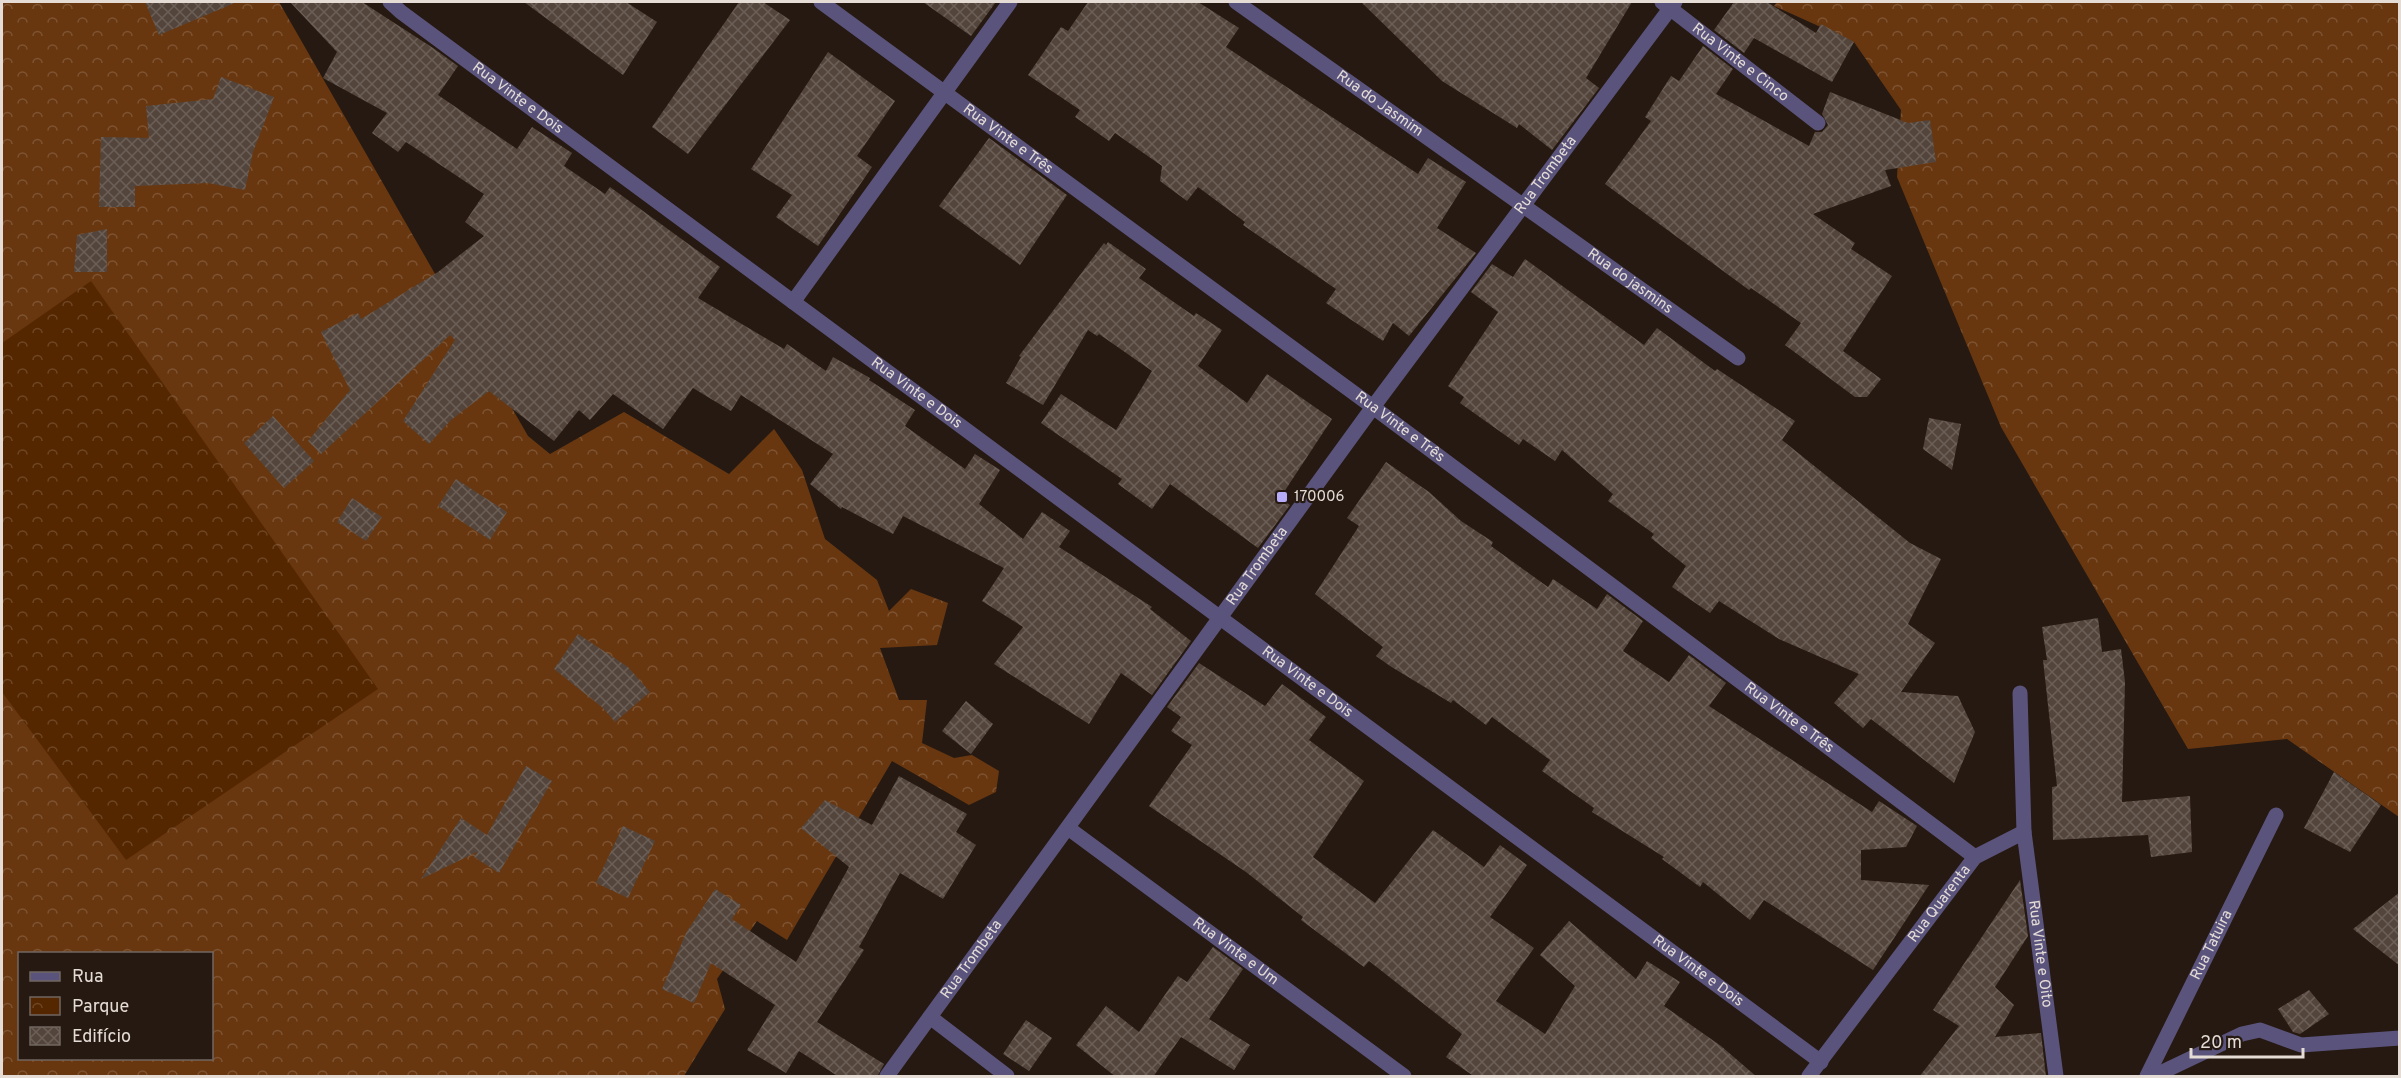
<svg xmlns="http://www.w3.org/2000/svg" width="2401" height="1078" viewBox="0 0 2401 1078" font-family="Overpass,sans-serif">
<defs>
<pattern id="forest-crowns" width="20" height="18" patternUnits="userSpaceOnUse" patternTransform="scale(1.5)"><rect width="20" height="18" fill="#683710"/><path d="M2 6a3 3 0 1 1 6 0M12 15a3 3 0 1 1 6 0" fill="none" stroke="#7d5332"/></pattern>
<pattern id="park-crowns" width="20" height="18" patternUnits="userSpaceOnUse" patternTransform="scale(1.5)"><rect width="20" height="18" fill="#552700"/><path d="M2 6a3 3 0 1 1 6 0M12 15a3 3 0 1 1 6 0" fill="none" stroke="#6d4624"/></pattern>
<pattern id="building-cross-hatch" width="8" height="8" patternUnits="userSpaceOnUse" patternTransform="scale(1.5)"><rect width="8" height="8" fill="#53453b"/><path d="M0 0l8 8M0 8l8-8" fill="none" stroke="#6c5f57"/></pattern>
</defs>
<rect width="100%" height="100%" fill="#261911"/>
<!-- forest -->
<g fill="url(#forest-crowns)" fill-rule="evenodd">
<path d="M 2,2 L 279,2 L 528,436 L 550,454 L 624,412 L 729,474 L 774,429 L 802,470 L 825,539 L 877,580 L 889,611 L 911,589 L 948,603 L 937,645 L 880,648 L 899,700 L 927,700 L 922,743 L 954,758 L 972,755 L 999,771 L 996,792 L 969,805 L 892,761 L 787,940 L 757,921 L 717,979 L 725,1009 L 684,1076 L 2,1076 ZM 20,954 L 212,954 L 212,1058 L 20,1058 Z"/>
<polygon points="1777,2 2399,2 2399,817 2287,739 2188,749 2001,427 1897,177 1901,110 1854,42 1774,6"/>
</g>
<!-- park -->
<polygon fill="url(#park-crowns)" points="91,281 378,689 126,860 2,692 2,343"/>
<!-- building -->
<g fill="url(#building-cross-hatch)">
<polygon points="145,2 237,2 159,35"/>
<polygon points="290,2 362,2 433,48 458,66 438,95 517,149 532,127 572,153 564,166 605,194 610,187 720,267 698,298 784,349 787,344 826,371 833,357 870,378 869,380 915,410 905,426 965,469 975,454 1000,470 979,504 1023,539 1042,512 1070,531 1059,547 1152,607 1150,609 1191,641 1152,695 1121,673 1089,724 994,664 1023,627 982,601 1004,568 903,516 893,534 842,507 841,509 810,484 833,454 741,395 731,411 693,388 663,429 613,394 590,420 579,410 554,441 489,391 451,420 429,444 403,421 455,340 450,335 321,454 308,441 350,390 321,332 358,313 361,319 438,272 484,236 465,222 484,194 406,142 398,152 372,133 387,113 323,78 337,52"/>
<polygon points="524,2 626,2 657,22 623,75"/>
<polygon points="739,2 763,2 790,20 688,154 652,127"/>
<polygon points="923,2 996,2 971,36"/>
<polygon points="1088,2 1198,2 1239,28 1226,47 1418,174 1428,158 1466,182 1437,228 1476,253 1409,336 1393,323 1383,341 1326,303 1336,289 1243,225 1245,222 1198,187 1187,201 1160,181 1162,166 1115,133 1109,141 1075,117 1080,110 1028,75 1061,27 1068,31"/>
<polygon points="1361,2 1632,2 1586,78 1599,88 1552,150 1519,124 1517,128 1442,81"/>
<polygon points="1734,2 1767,2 1816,33 1821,24 1854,42 1832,82 1754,38 1744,53 1714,30"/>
<polygon points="1703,46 1733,69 1716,94 1809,146 1815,132 1822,132 1828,125 1822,114 1830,92 1908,123 1930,120 1936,162 1885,170 1891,186 1813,214 1855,243 1851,249 1892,276 1843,351 1881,379 1867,397 1855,397 1785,345 1801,323 1751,288 1749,290 1605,184 1651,121 1645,117 1671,76 1679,81"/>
<polygon points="828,52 895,101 857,156 872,167 818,246 776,217 792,195 751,169"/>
<polygon points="221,77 274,97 253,152 245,190 208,183 135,186 135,207 99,207 101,137 149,138 146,106 213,99"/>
<polygon points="989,138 1067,195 1020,265 939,206"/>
<polygon points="107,229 107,272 74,272 77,235"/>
<polygon points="1108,242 1146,269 1139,278 1194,316 1196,313 1222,330 1198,366 1247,403 1267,374 1332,419 1280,498 1290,505 1258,548 1170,484 1152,509 1118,484 1122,479 1041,423 1061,394 1116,430 1152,371 1099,334 1097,336 1088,330 1043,405 1006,383 1021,357 1019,356 1104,243 1106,245"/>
<polygon points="1525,259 1644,345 1657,328 1715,371 1717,369 1795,421 1782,440 1910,543 1941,559 1908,624 1935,643 1901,692 1958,696 1975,732 1954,783 1871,719 1863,728 1834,703 1859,674 1779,639 1719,601 1710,613 1672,587 1686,566 1651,538 1654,534 1608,501 1613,494 1562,450 1555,461 1523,439 1519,445 1460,403 1464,397 1448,386 1498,312 1471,292 1492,264 1513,277"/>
<polygon points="273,416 314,461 284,488 244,443"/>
<polygon points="1929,418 1961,424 1952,470 1923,449"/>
<polygon points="1386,462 1429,492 1461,521 1493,542 1491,546 1548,587 1553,579 1597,609 1607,594 1643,621 1623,651 1669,682 1689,655 1726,683 1709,706 1872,812 1879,801 1917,826 1906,847 1861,850 1861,880 1929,885 1873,970 1764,900 1750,920 1703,882 1700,887 1662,859 1664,857 1592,812 1594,808 1542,771 1550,760 1492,717 1486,725 1453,700 1451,703 1390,666 1376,656 1383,647 1315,594 1359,526 1347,518"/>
<polygon points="456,479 507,512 490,540 438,506"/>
<polygon points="352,498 382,517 366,541 337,522"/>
<polygon points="2098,618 2102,652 2121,649 2125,682 2122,802 2190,796 2192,852 2151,857 2148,835 2053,840 2052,787 2057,786 2043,660 2047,660 2042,627"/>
<polygon points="578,634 628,667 650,692 615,722 603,708 554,669"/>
<polygon points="1199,663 1265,706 1282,684 1326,717 1309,740 1364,781 1313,857 1375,903 1433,830 1484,867 1500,845 1527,865 1490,917 1534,948 1496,1001 1545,1034 1575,986 1540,955 1569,921 1636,979 1647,961 1680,982 1664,1006 1721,1046 1757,1077 1475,1077 1446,1057 1462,1034 1369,961 1364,967 1301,920 1303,917 1246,872 1149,806 1192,745 1171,731 1181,717 1167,707"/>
<polygon points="966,701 993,724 971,754 942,731"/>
<polygon points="526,766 552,781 499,873 474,857 477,852 421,879 461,818 487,835"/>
<polygon points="2334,772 2381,805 2350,852 2304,828"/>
<polygon points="899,776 967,814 956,832 976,845 943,899 900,873 859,947 864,950 817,1022 884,1064 877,1077 839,1077 799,1051 786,1073 747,1050 775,1005 711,963 694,1003 662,989 686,933 715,889 741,905 732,919 796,962 849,867 801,828 825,800 872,825"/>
<polygon points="623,826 655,841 628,898 596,883"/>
<polygon points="2020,880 2028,936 1995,987 2014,1005 1995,1037 2041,1033 2046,1077 1919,1077 1959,1026 1933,1010"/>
<polygon points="2400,892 2400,966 2353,929"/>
<polygon points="1213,947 1243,969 1209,1019 1250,1045 1234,1070 1181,1037 1153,1077 1116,1077 1076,1045 1106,1006 1139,1032 1178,976 1187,982"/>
<polygon points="2309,990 2329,1014 2300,1034 2293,1032 2278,1009"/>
<polygon points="1026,1020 1052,1038 1029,1071 1003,1054"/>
</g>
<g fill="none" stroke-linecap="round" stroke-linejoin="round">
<!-- minor -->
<g stroke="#5a547d" stroke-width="15">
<path id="s1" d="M 390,2 L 401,12 L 1821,1062"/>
<path id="s2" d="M 821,2 L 1373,407 L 1975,857"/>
<path id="s3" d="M 1236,2 L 1738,358"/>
<path id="s4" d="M 1662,2 L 1818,123"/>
<polyline points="793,302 1010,2"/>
<path id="s5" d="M 2020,693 L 2024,832 L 2056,1076"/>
<path id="s6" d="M 1068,828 L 1404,1076"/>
<polyline points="930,1017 1007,1076"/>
<path id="s7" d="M 887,1076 L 1373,407 L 1675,2"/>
<path id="s8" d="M 2147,1076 L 2276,815"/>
<polyline points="2154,1076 2242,1034 2260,1030 2301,1045 2400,1038"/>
</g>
<!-- tertiary -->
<path stroke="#5a547d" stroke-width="15" id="s9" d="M 1809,1076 L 1975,857 L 2024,832"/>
</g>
<!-- markers -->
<rect fill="#b6acf8" stroke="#261911" stroke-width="2" x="1276" y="491" width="12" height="12" rx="3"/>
<g text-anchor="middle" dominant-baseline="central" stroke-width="4.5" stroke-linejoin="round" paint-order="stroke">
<!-- street labels -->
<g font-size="15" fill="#e5dcd6" stroke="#261911">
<text stroke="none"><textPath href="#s4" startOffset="99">Rua Vinte e Cinco</textPath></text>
<text stroke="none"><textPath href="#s1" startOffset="160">Rua Vinte e Dois</textPath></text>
<text stroke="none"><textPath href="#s3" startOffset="176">Rua do Jasmim</textPath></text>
<text stroke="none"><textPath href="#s2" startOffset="232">Rua Vinte e Três</textPath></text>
<text stroke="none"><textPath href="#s7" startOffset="1116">Rua Trombeta</textPath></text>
<text stroke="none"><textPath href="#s3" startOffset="483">Rua do jasmins</textPath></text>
<text stroke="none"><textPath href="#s1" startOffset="656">Rua Vinte e Dois</textPath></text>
<text stroke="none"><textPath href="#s2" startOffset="718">Rua Vinte e Três</textPath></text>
<text stroke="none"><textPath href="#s7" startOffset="630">Rua Trombeta</textPath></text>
<text stroke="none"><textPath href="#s1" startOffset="1142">Rua Vinte e Dois</textPath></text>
<text stroke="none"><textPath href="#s2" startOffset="1204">Rua Vinte e Três</textPath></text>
<text stroke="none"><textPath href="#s9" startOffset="216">Rua Quarenta</textPath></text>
<text stroke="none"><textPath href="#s8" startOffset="146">Rua Tatuira</textPath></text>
<text stroke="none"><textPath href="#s6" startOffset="208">Rua Vinte e Um</textPath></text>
<text stroke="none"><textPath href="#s5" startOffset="262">Rua Vinte e Oito</textPath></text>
<text stroke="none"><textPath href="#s7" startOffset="144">Rua Trombeta</textPath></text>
<text stroke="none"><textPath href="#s1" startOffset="1628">Rua Vinte e Dois</textPath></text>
</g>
<!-- poi labels -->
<g font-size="15" fill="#e5dcd6" stroke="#261911" text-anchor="start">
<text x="1294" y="497">170006</text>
</g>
</g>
<!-- border -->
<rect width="2401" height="1078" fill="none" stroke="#e5dcd6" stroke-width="6"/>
<!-- legend -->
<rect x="18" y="952" width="195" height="108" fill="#261911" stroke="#726760" stroke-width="1.5"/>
<rect x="30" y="972" width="30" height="9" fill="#5a547d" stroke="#726760" stroke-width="1.5"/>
<text x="72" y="982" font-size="18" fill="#e5dcd6">Rua</text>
<rect x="30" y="997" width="30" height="18" fill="url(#park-crowns)" stroke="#726760" stroke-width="1.5"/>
<text x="72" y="1012" font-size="18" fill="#e5dcd6">Parque</text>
<rect x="30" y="1027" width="30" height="18" fill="url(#building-cross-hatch)" stroke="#726760" stroke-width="1.5"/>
<text x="72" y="1042" font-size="18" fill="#e5dcd6">Edifício</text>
<!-- scale -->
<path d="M2191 1048v9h112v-9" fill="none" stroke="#e5dcd6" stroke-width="3"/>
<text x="2200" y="1048" font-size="18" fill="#e5dcd6" stroke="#261911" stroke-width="4.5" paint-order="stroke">20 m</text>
</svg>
